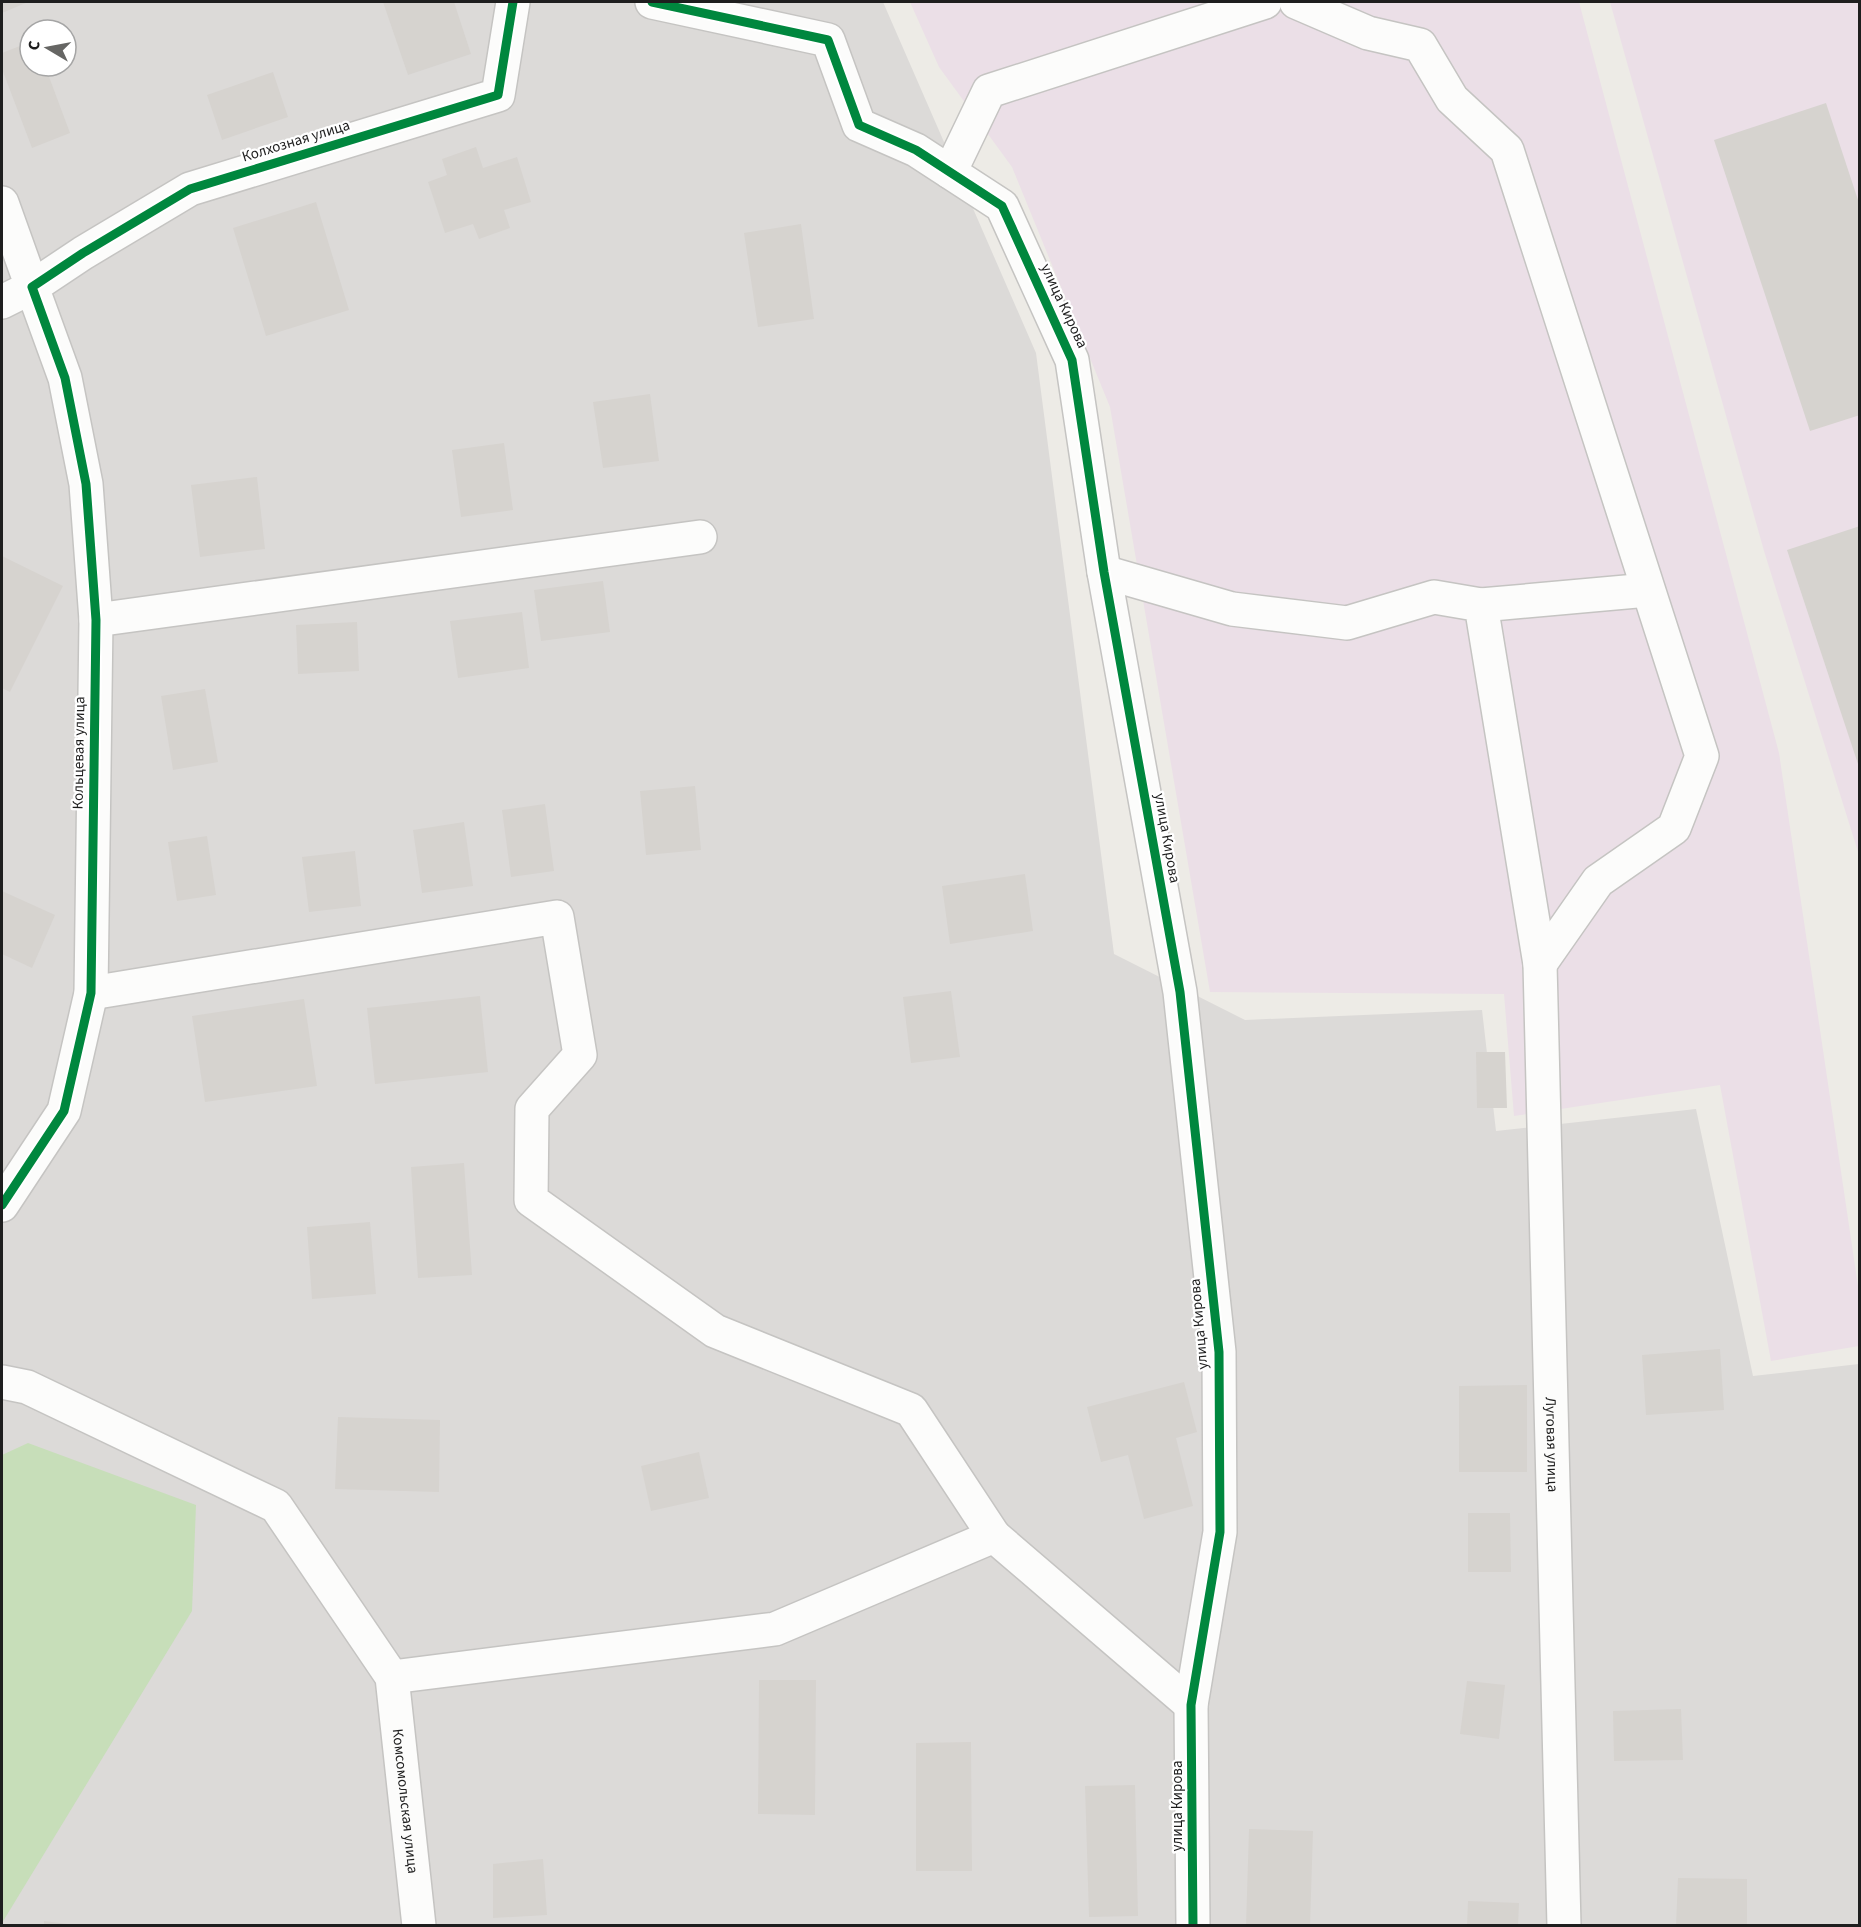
<svg xmlns="http://www.w3.org/2000/svg" width="1861" height="1927" viewBox="0 0 1861 1927" font-family="'Source Sans 3',sans-serif">
<rect width="100%" height="100%" fill="#edebe6"/>
<!-- residential -->
<path fill="#dcdad8" fill-rule="evenodd" d="M 2,2 L 883,2 L 1036,353 L 1114,954 L 1245,1020 L 1482,1010 L 1496,1131 L 1696,1109 L 1753,1376 L 1859,1364 L 1859,1925 L 2,1926 ZM 30,30 L 66,30 L 66,66 L 30,66 Z"/>
<!-- industrial -->
<g fill="#ebdfe7">
<polygon points="910,2 1579,2 1779,753 1859,1293 1859,1346 1771,1361 1720,1085 1514,1116 1504,994 1210,992 1110,407 1012,167 939,67"/>
<polygon points="1610,2 1859,2 1859,855 1764,551"/>
</g>
<!-- forest -->
<polygon fill="#c7deb9" points="28,1443 196,1505 192,1611 2,1923 2,1455"/>
<!-- building -->
<g fill="#d6d3cf">
<polygon points="2,2 28,2 2,13"/>
<polygon points="383,2 454,2 471,54 408,75"/>
<polygon points="30,42 30,66 45,66 70,133 32,148 2,69 2,53"/>
<polygon points="273,72 288,117 222,140 207,95"/>
<polygon points="1826,103 1860,206 1860,415 1810,431 1714,140"/>
<polygon points="476,147 483,168 517,157 531,202 504,210 510,228 479,239 473,224 445,233 428,182 447,175 442,159"/>
<polygon points="316,202 349,310 266,336 233,228"/>
<polygon points="801,224 814,319 758,327 744,233"/>
<polygon points="650,394 659,461 603,468 593,402"/>
<polygon points="504,443 513,510 461,517 452,450"/>
<polygon points="257,477 265,549 200,557 191,485"/>
<polygon points="1860,526 1860,767 1859,767 1787,550"/>
<polygon points="2,556 63,586 10,692 2,688"/>
<polygon points="603,581 610,632 541,641 534,590"/>
<polygon points="522,612 529,668 458,678 450,621"/>
<polygon points="357,622 359,671 298,674 296,625"/>
<polygon points="205,689 218,762 173,770 161,696"/>
<polygon points="695,786 701,850 646,855 640,791"/>
<polygon points="545,804 554,871 511,877 502,810"/>
<polygon points="464,822 473,886 422,893 413,830"/>
<polygon points="207,836 216,895 177,901 168,842"/>
<polygon points="355,851 361,906 309,912 302,857"/>
<polygon points="1025,874 1033,931 950,944 942,886"/>
<polygon points="2,891 55,915 32,968 2,954"/>
<polygon points="951,991 960,1057 911,1063 903,997"/>
<polygon points="480,996 488,1072 375,1084 367,1008"/>
<polygon points="304,999 317,1086 205,1102 192,1016"/>
<polygon points="1476,1052 1505,1052 1507,1108 1477,1108"/>
<polygon points="464,1163 472,1275 418,1278 411,1167"/>
<polygon points="370,1222 376,1294 312,1299 307,1227"/>
<polygon points="1720,1349 1724,1410 1646,1415 1642,1355"/>
<polygon points="1184,1382 1197,1432 1176,1438 1193,1506 1144,1519 1128,1455 1101,1462 1087,1407"/>
<polygon points="1527,1385 1527,1472 1459,1472 1459,1386"/>
<polygon points="338,1417 440,1420 439,1492 335,1489"/>
<polygon points="699,1452 709,1498 651,1511 641,1466"/>
<polygon points="1468,1513 1510,1513 1511,1572 1468,1572"/>
<polygon points="759,1680 816,1680 815,1815 758,1814"/>
<polygon points="1467,1681 1505,1685 1499,1739 1460,1734"/>
<polygon points="1681,1709 1683,1760 1614,1761 1613,1711"/>
<polygon points="971,1742 972,1871 916,1871 916,1743"/>
<polygon points="1135,1785 1138,1916 1089,1917 1085,1786"/>
<polygon points="1249,1829 1313,1831 1310,1926 1246,1926"/>
<polygon points="543,1859 547,1915 493,1918 493,1864"/>
<polygon points="1678,1878 1747,1879 1747,1926 1676,1926"/>
<polygon points="1468,1901 1519,1903 1518,1926 1467,1926"/>
<polygon points="44,1921 68,1924 68,1926 44,1926"/>
</g>
<g fill="none" stroke-linecap="round" stroke-linejoin="round">
<defs>
<g id="minor">
<polyline points="652,2 828,40 859,125 916,150 1002,206 1072,360 1104,572 1180,992 1219,1352 1220,1532 1191,1705 1193,1926"/>
<polyline points="1296,2 1368,33 1420,45 1452,99 1507,150 1702,756 1674,828 1598,881 1540,964"/>
<polyline points="950,172 989,91 1265,2"/>
<polyline points="2,203 32,287 2,302"/>
<path id="s1" d="M 1104,572 L 1232,609 L 1347,623 L 1434,597 L 1481,605 L 1540,964 L 1564,1926"/>
<polyline points="1481,605 1648,590"/>
<polyline points="96,620 700,537"/>
<polyline points="91,993 557,917 580,1055 532,1109 531,1200 715,1331 911,1410 994,1536"/>
<polyline points="2,1205 64,1111 91,993 96,620 86,484 65,378 32,287 83,253 190,189 498,95 513,2"/>
<path id="s2" d="M 2,1382 L 27,1387 L 276,1506 L 392,1677 L 419,1926"/>
<polyline points="392,1677 775,1629 994,1536 1191,1705"/>
</g>
</defs>
<!-- minor casing -->
<use href="#minor" stroke="#c5c4c2" stroke-width="36"/>
<!-- minor -->
<use href="#minor" stroke="#fcfcfb" stroke-width="33"/>
<defs>
<g id="cycleway">
<polyline points="652,2 828,40 859,125 916,150 1002,206 1072,360 1104,572 1180,992 1219,1352 1220,1532 1191,1705 1193,1926"/>
<polyline points="2,1205 64,1111 91,993 96,620 86,484 65,378 32,287 83,253 190,189 498,95 513,2"/>
</g>
</defs>
<!-- cycleway casing -->
<use href="#cycleway" stroke="#fff" stroke-width="13"/>
<!-- cycleway -->
<use href="#cycleway" stroke="#00873e" stroke-width="9"/>
</g>
<g text-anchor="middle" dominant-baseline="central" stroke-width="4.5" stroke-linejoin="round" paint-order="stroke">
<!-- street labels -->
<g font-size="15" fill="#1e1e1e" stroke="#fff">
<text transform="translate(296 141) rotate(-17)">Колхозная улица</text>
<text transform="translate(1064 306) rotate(65)">улица Кирова</text>
<text transform="translate(79 753) rotate(-89)">Кольцевая улица</text>
<text transform="translate(1167 838) rotate(80)">улица Кирова</text>
<text transform="translate(1199 1324) rotate(-95)">улица Кирова</text>
<text stroke="none"><textPath href="#s1" startOffset="1232">Луговая улица</textPath></text>
<text stroke="none"><textPath href="#s2" startOffset="633">Комсомольская улица</textPath></text>
<text transform="translate(1177 1806) rotate(-90)">улица Кирова</text>
</g>
</g>
<!-- border -->
<rect width="1861" height="1927" fill="none" stroke="#1e1e1e" stroke-width="6"/>
<!-- north arrow -->
<g transform="translate(48 48) rotate(280)"><circle r="28" fill="#ffffff" stroke="#a5a5a5" stroke-width="1.5"/>
<path d="M0-4.5L10 22L0 15L-10 22Z" fill="#666664"/>
<text y="-9" font-size="16" font-weight="bold" text-anchor="middle" fill="#1e1e1e">С</text>
</g>
</svg>
